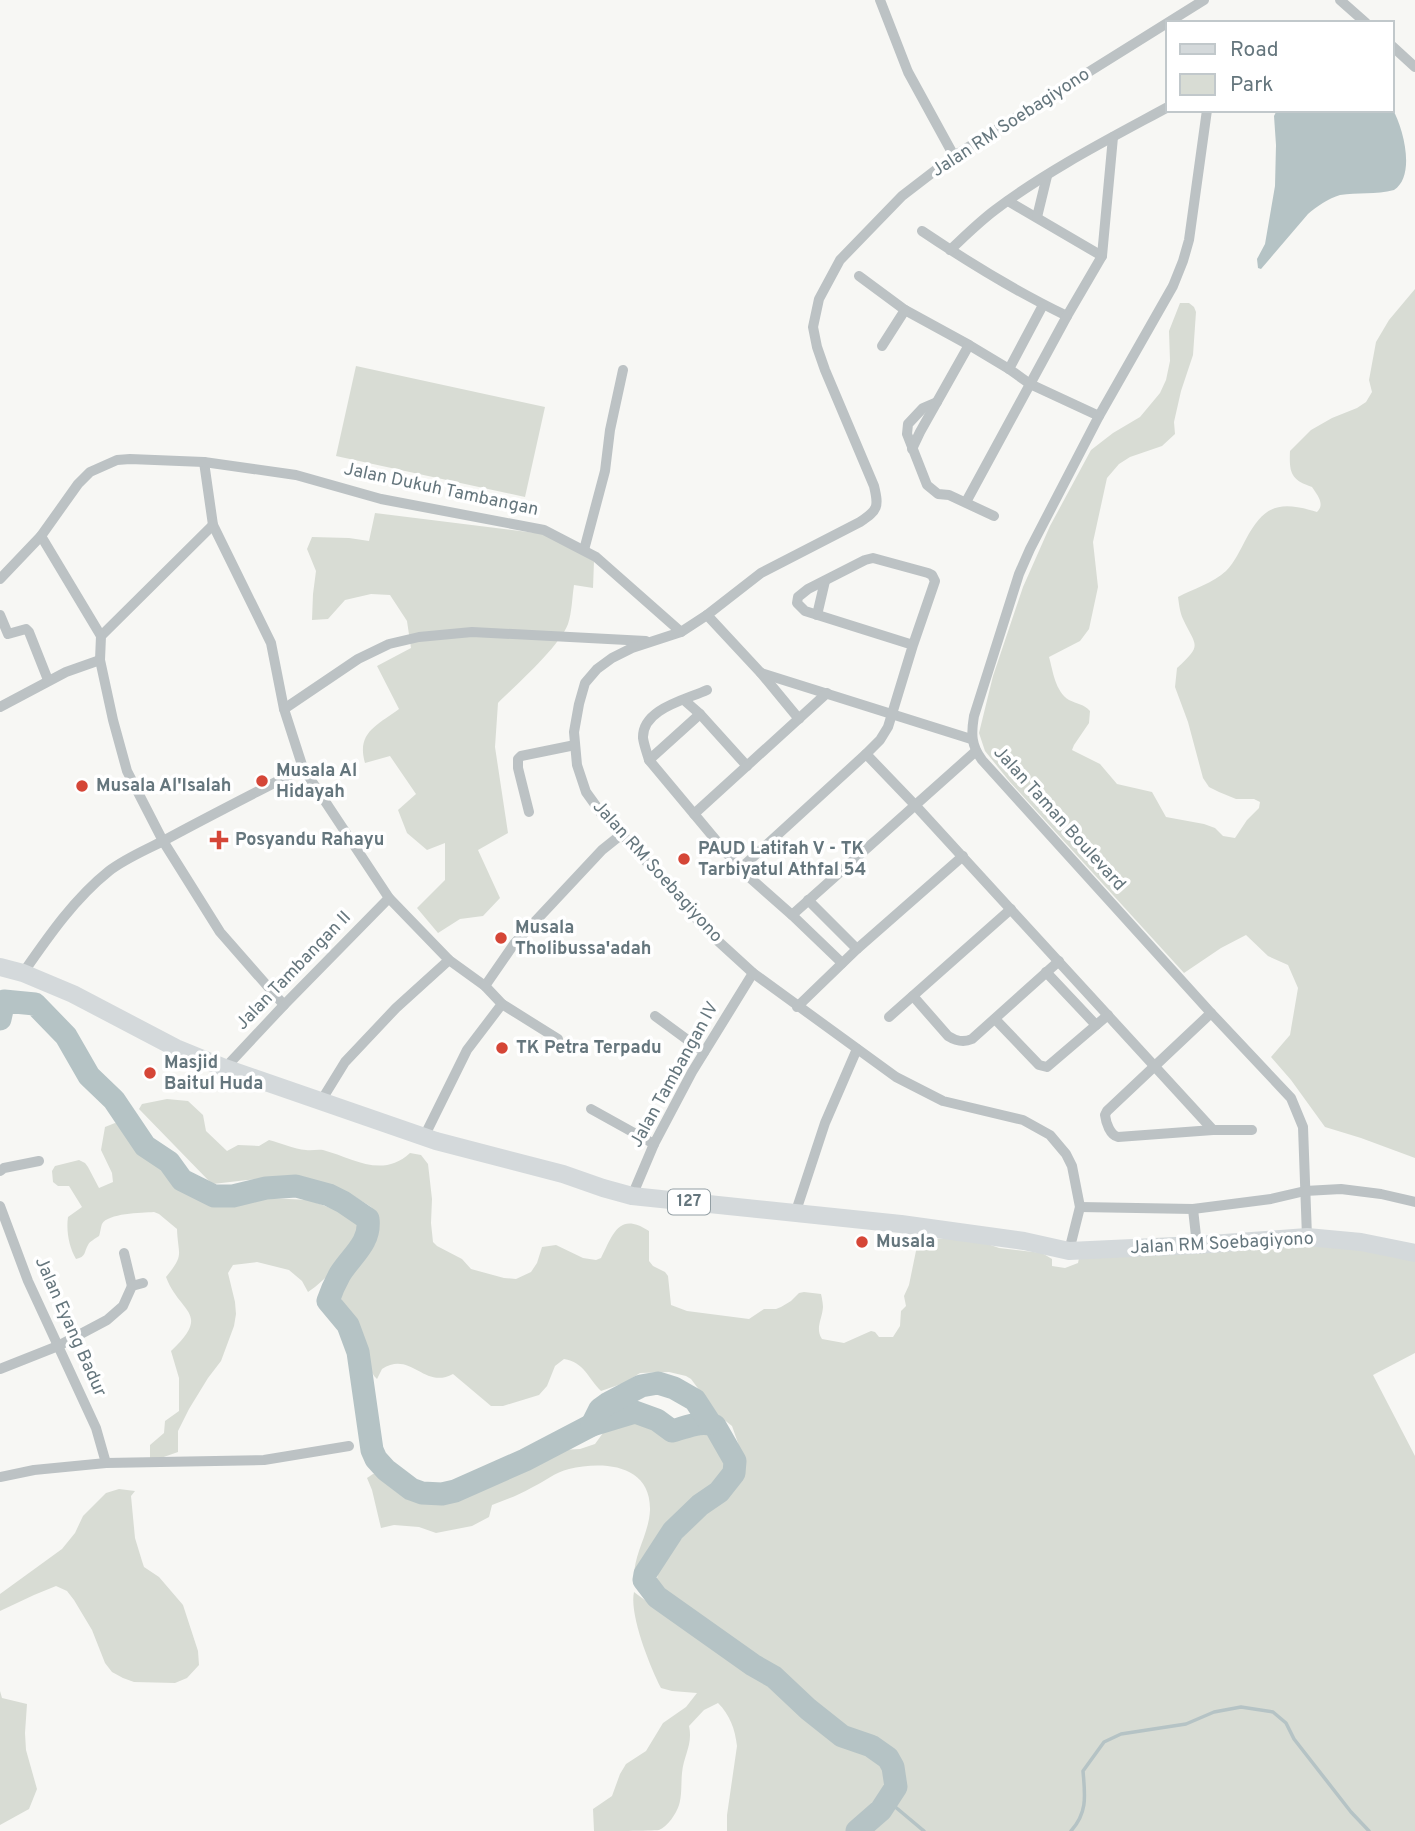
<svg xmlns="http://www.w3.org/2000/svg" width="1415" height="1831" viewBox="0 0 1415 1831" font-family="Overpass,sans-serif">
<rect width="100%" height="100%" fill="#f7f7f4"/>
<!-- green -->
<g fill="#d8dcd4">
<path d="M 1415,289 L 1415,1158 L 1361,1138 L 1325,1127 L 1291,1080 L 1271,1057 L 1290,1035 L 1298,988 L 1288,965 L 1268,956 L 1246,935 L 1221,948 L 1184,973 L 1010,782 L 985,751 L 979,733 L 993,676 L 1023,587 L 1050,526 L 1091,450 L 1113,433 L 1140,417 L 1160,393 L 1166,380 L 1170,361 L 1169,331 L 1180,303 L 1189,303 L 1194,307 L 1196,312 L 1193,355 L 1181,391 L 1174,422 L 1175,434 L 1162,446 L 1130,457 L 1119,464 L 1107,478 L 1093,542 L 1098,587 L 1089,629 L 1080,641 L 1049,657 C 1053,671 1055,691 1069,700 C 1077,704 1084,704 1090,711 L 1089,723 L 1074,745 L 1072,750 L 1100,764 L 1117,784 L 1152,792 L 1166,817 L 1204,824 L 1215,828 L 1223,836 L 1235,838 L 1247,820 L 1259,808 L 1260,802 L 1254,799 L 1236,799 L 1219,792 L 1209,787 L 1203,778 L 1188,722 L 1175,687 L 1177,668 C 1203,644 1196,647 1183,619 C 1180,613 1179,604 1178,597 C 1193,589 1213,583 1226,571 C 1235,562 1240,550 1246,539 C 1265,504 1280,501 1317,512 C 1325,504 1318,496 1312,487 C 1291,480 1289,473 1290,451 L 1311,430 L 1332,418 L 1357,408 L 1366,402 L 1372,392 L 1369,380 L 1376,342 L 1389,320 Z"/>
<polygon points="356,366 545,407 525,497 336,456"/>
<path d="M 375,513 L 544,534 L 594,561 L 593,588 L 574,585 C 572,598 572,612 568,624 C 560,646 515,686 498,703 L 495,747 L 508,833 L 478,850 L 500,898 L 483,916 L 460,919 L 438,933 L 417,908 L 445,880 L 445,843 L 427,850 L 407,833 L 398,810 L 416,794 L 390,756 L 365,763 C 356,732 378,725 399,709 L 377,666 L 411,648 L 407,621 L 390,595 L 371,594 L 345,600 L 328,619 L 312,620 L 313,594 L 316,571 L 307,549 L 312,537 L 349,538 L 369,541 Z"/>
<path d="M 167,1099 L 188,1101 L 203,1115 L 206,1131 L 227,1151 L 238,1145 L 259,1146 L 269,1140 C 281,1143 294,1149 306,1150 C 312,1151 317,1149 323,1150 C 353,1158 382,1179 410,1153 L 421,1155 L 428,1164 L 432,1199 L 431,1223 L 433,1242 L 437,1246 L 462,1259 L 471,1269 L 504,1278 L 516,1279 L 531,1272 L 537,1263 L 542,1247 L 556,1245 L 583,1258 L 596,1260 L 601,1258 C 613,1234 619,1211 649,1231 L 649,1261 L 653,1266 L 665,1272 L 668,1276 L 671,1305 L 687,1311 L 749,1319 L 764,1309 L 776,1309 L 781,1307 L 791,1301 L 799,1293 L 804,1292 L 821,1294 C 822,1298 823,1304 823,1307 C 822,1320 815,1328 822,1339 L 844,1343 L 871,1331 L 875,1332 L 879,1337 L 893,1337 L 900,1326 L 901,1311 L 906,1306 L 904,1296 L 909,1285 L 917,1246 L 918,1241 L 924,1239 L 971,1238 L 999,1248 L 1042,1253 L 1052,1259 L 1052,1266 L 1065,1268 L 1078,1263 L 1079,1258 L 1321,1244 L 1415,1258 L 1415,1353 L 1373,1375 L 1415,1456 L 1415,1831 L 727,1831 L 727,1815 L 737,1746 C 735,1729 730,1715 718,1703 L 704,1710 L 689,1726 C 693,1745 684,1754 682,1773 C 681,1783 682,1796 679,1805 C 676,1814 668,1826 659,1830 C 652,1831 605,1831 594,1831 L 593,1809 L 612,1796 L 620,1774 L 626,1764 L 646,1751 L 663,1723 L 686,1707 L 697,1693 L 672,1691 L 661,1688 C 650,1667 629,1614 634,1592 L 678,1625 L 689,1630 L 716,1650 L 723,1639 L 667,1597 L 656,1584 L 658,1573 L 663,1562 L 678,1542 L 721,1499 L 737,1487 L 742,1471 L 738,1443 L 732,1426 L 718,1415 L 691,1379 L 686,1376 L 669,1372 L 640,1373 L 624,1383 L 601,1391 C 588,1378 584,1362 564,1359 L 555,1366 L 547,1386 L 539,1395 L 503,1406 L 491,1406 L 453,1374 C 424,1390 411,1350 382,1369 L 377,1379 C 369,1373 369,1358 365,1348 C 359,1330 349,1314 340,1297 L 343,1286 L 375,1244 C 377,1237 376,1213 371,1207 C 367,1204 361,1201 357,1198 C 315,1170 261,1178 213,1184 L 209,1181 L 139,1109 L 142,1104 Z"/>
<path d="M 115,1123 L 127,1126 L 137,1140 L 160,1163 L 197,1195 L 234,1201 L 268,1198 L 309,1200 L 349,1215 L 362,1226 C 365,1250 331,1272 315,1287 L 308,1292 L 302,1281 L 289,1270 L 257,1262 L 233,1265 L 228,1273 L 235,1302 L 236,1314 L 234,1326 L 221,1361 L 208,1378 L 189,1409 L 178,1431 L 178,1452 L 158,1459 L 150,1458 L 150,1445 L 164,1433 L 165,1421 L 179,1411 L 179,1378 L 171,1351 C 212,1312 180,1314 166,1277 C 185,1254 178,1256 177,1229 L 159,1214 L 154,1212 C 141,1213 108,1213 102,1224 C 101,1226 100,1234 99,1236 C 95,1239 90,1241 88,1245 C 84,1252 86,1257 76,1259 C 69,1247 66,1231 68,1217 L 82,1207 L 69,1186 L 58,1186 L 53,1182 L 52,1171 L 55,1166 L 79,1160 L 85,1163 L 88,1167 L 99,1188 L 113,1182 L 112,1173 L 101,1150 L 105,1127 Z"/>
<path d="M 620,1419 C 642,1419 653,1425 669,1439 L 682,1439 L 703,1433 L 709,1435 L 713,1438 L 727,1462 L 719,1484 L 681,1514 L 639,1572 L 634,1577 C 634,1553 649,1534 650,1510 C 651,1464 603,1461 569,1469 C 555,1472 544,1482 531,1488 C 519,1495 505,1500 492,1505 L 489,1517 L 472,1526 L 436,1533 L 419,1527 L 394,1525 L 381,1528 L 372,1490 L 367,1478 L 373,1474 L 379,1474 L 419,1498 L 445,1499 L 481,1487 L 492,1478 L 511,1468 L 533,1463 L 562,1450 L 580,1449 L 595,1444 L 603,1433 Z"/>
<polygon points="119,1489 135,1491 131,1496 135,1538 142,1561 144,1567 159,1577 183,1605 198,1651 199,1665 187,1678 175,1683 134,1682 123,1678 112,1672 105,1663 92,1630 74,1600 67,1591 56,1586 34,1595 0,1611 0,1594 62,1549 75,1533 83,1516 106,1493"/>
<polygon points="0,1691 2,1698 27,1704 25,1733 26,1750 37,1789 29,1809 0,1825"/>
</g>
<!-- water -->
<path fill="#b5c3c5" d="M 1392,108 C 1405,131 1415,177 1394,190 C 1376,195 1357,192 1340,195 C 1329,198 1316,207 1308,214 L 1261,269 L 1258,268 L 1257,259 L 1265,244 L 1275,186 L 1276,145 L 1274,116 L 1277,110 L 1392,110 Z"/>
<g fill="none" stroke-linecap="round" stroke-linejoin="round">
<!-- stream -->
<g stroke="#b5c3c5" stroke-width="3.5">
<polyline points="887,1800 924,1831"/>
<path d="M 1071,1831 C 1088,1812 1085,1795 1083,1771 L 1104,1742 L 1121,1734 L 1186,1724 L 1214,1712 L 1241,1707 L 1273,1712 L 1286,1723 L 1294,1739 L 1351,1812 L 1369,1831"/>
</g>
<!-- river -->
<g stroke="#b5c3c5" stroke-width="23">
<path d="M 0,1019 L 4,1001 L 35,1004 L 66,1036 L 89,1076 L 114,1100 L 145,1146 L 169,1162 L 182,1180 L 214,1196 L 233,1196 L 266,1188 L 296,1186 L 329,1195 L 343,1202 L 368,1219 C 371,1243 351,1256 340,1274 C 335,1283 331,1292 328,1301 L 348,1325 L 358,1352 L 372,1450 L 376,1459 L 386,1470 L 411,1489 L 422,1493 L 442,1494 L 455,1491 L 525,1460 L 592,1425 L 635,1412 L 657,1420 L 672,1431 C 685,1428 702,1419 715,1426 L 735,1461 L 734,1473 L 719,1492 L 700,1505 L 673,1531 L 645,1574 L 644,1580 L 657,1597 L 753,1665 L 774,1677 L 808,1709 L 842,1736 L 871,1746 L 888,1758 L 893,1767 L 896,1787 L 881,1810 L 857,1831"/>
<polyline points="592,1425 600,1409 607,1404 641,1386 658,1383 674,1388 695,1400 710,1423"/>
</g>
<!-- minor -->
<g stroke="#bcc2c4" stroke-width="10">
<polyline points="880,0 908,72 954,156"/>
<polyline points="1340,0 1366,23"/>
<polyline points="1392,46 1415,67"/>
<path d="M 1207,110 L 1189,240 L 1183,261 L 1173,286 L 1099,416 L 1030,549 L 1019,574 L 974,716 C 971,734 971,745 982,760 L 1211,1013 L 1291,1098 L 1303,1127 L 1307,1237"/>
<polyline points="1008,201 1102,256"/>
<polyline points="1037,217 1047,176"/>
<path d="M 922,231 C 968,262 1017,292 1067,316"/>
<path d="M 950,250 C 964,237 979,222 995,210 C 1048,170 1109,139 1168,107"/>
<polyline points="859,276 905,310 969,345 1009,369 1030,384 1099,416"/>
<polyline points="882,346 905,310"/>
<polyline points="1009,369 1043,305"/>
<polyline points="937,402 923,408 908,424 907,434 927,485 938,494 949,495 994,516"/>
<polyline points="912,449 920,432 969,345"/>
<polyline points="204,462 213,525 271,643 284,709 303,768 389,898 449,960 485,986 502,1004 467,1050 424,1137"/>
<polyline points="966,502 1067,316 1102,256 1113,137"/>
<polyline points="213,525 101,636 100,660 113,720 127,771 163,841 220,932 284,1005"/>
<polyline points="41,536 101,636"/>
<polyline points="584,550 605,471 610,430 623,370"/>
<polyline points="0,579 41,536 78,484 90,472 117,460 130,459 204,462 296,475 381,499 544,530 596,557 681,632"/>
<polyline points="0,615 8,634 26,629 29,632 48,680"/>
<polyline points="707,615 761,673 799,719"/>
<polyline points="817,615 825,581"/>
<polyline points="761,673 971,739"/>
<path d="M 707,690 C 685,700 642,709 643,738 C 644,745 647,753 649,760 L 740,869 L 792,915 L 842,963"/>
<polyline points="684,700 700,714 747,766"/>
<polyline points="0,707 66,672 100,660"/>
<polyline points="284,709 358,659 389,644 419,637 472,632 646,641"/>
<polyline points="866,754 915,805 1213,1130"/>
<polyline points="649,760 700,714"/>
<polyline points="529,812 518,768 518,759 521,756 575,745"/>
<polyline points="694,814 827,693"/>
<polyline points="740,869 866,754 880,740 888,727 913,645 935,581 932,575 928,573 873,558 865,560 808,589 798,597 797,603 805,611 913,645"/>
<polyline points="808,900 857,949"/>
<polyline points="792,915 976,751"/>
<polyline points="1046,972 1096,1025"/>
<path d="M 23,973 C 48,937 74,899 109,871 C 126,858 146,850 165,840 C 211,815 257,792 303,768"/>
<polyline points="485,986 514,944 602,850 622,834"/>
<path d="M 913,996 L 948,1036 C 956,1041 963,1043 972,1039 L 1059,961"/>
<polyline points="502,1004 558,1039"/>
<polyline points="797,1007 857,949 963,856"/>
<path d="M 1211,1013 L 1107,1111 L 1105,1115 C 1106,1123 1110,1135 1118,1137 L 1213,1130 L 1252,1130"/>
<polyline points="655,1016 704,1052"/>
<polyline points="889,1017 1011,909"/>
<polyline points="995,1019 1039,1065 1047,1067 1108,1015"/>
<polyline points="225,1068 284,1005 389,898"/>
<polyline points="321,1101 345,1062 396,1008 449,960"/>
<polyline points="591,1109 654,1144"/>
<polyline points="0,1171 4,1168 39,1161"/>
<polyline points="632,1196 654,1144 692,1072 753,973"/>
<polyline points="0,1206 28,1281 96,1428 106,1463"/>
<polyline points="1080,1207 1193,1209 1271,1199 1305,1191 1341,1189 1381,1194 1415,1202"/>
<polyline points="1193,1209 1197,1245"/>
<polyline points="795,1214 825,1123 857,1049"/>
<path d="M 1069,1251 L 1080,1207 L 1072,1166 L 1066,1154 L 1050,1135 L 1023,1120 L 943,1101 L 896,1077 L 753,973 L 707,931 L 622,834 L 604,817 L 586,792 L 577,765 L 574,732 L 579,704 L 585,683 L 597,669 L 612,658 L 632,648 L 681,632 L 707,615 L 761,573 L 860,522 C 878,510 879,507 874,486 L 825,370 L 817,347 L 813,327 L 819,299 L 840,260 L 902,196 L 954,156 L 1204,0"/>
<polyline points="124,1253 132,1286"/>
<polyline points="0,1369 58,1346 107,1320 123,1306 132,1286 143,1283"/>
<polyline points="0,1477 34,1470 106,1463 264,1460 349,1446"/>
</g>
<!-- primary -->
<polyline stroke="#d4d9db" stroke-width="18" points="0,967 23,973 73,994 176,1048 225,1068 436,1141 563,1174 603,1188 632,1196 901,1224 1024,1241 1069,1251 1197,1245 1307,1237 1361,1242 1415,1253"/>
</g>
<!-- markers -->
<g fill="#d54637" stroke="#fff" stroke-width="2.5">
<circle cx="262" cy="781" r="7"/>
<circle cx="82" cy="786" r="7"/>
<path d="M215.5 829.5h7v7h7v7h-7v7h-7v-7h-7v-7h7z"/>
<circle cx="684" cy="859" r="7"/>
<circle cx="501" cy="938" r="7"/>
<circle cx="502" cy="1048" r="7"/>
<circle cx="150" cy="1073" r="7"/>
<circle cx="862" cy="1242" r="7"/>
</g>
<g text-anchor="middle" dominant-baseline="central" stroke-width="7" stroke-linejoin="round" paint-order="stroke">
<!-- shield labels -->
<rect fill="#fff" stroke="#939fa4" stroke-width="2" x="668" y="1189.5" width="42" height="25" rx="5"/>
<g font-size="16" font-weight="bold" fill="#65767d">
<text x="689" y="1202">127</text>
</g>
<!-- street labels -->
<g font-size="18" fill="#65767d" stroke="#fff">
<text transform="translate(1011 123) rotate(-33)">Jalan RM Soebagiyono</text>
<text transform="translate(441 490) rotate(12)">Jalan Dukuh Tambangan</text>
<text transform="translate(1059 819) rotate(48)">Jalan Taman Boulevard</text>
<text transform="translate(657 872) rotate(48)">Jalan RM Soebagiyono</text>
<text transform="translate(294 971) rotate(-46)">Jalan Tambangan II</text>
<text transform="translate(675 1075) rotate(-61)">Jalan Tambangan IV</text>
<text transform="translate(1222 1244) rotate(-3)">Jalan RM Soebagiyono</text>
<text transform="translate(70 1327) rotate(66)">Jalan Eyang Badur</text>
</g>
<!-- poi labels -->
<g font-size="18" font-weight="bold" fill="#65767d" stroke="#fff" text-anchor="start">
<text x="276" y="771">Musala Al<tspan x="276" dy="21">Hidayah</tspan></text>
<text x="96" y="786">Musala Al'Isalah</text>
<text x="235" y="840">Posyandu Rahayu</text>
<text x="698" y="849">PAUD Latifah V - TK<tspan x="698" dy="21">Tarbiyatul Athfal 54</tspan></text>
<text x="515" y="928">Musala<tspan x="515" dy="21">Tholibussa'adah</tspan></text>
<text x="516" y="1048">TK Petra Terpadu</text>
<text x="164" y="1063">Masjid<tspan x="164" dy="21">Baitul Huda</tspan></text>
<text x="876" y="1242">Musala</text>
</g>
</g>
<!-- legend -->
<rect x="1166" y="21" width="228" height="91" fill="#ffffff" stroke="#c1c8cb" stroke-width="2"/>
<rect x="1180" y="44" width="35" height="10" fill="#d4d9db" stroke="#c1c8cb" stroke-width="2"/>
<text x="1230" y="56" font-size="21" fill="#65767d">Road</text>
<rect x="1180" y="74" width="35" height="21" fill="#d8dcd4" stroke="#c1c8cb" stroke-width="2"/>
<text x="1230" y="91" font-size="21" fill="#65767d">Park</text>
</svg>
